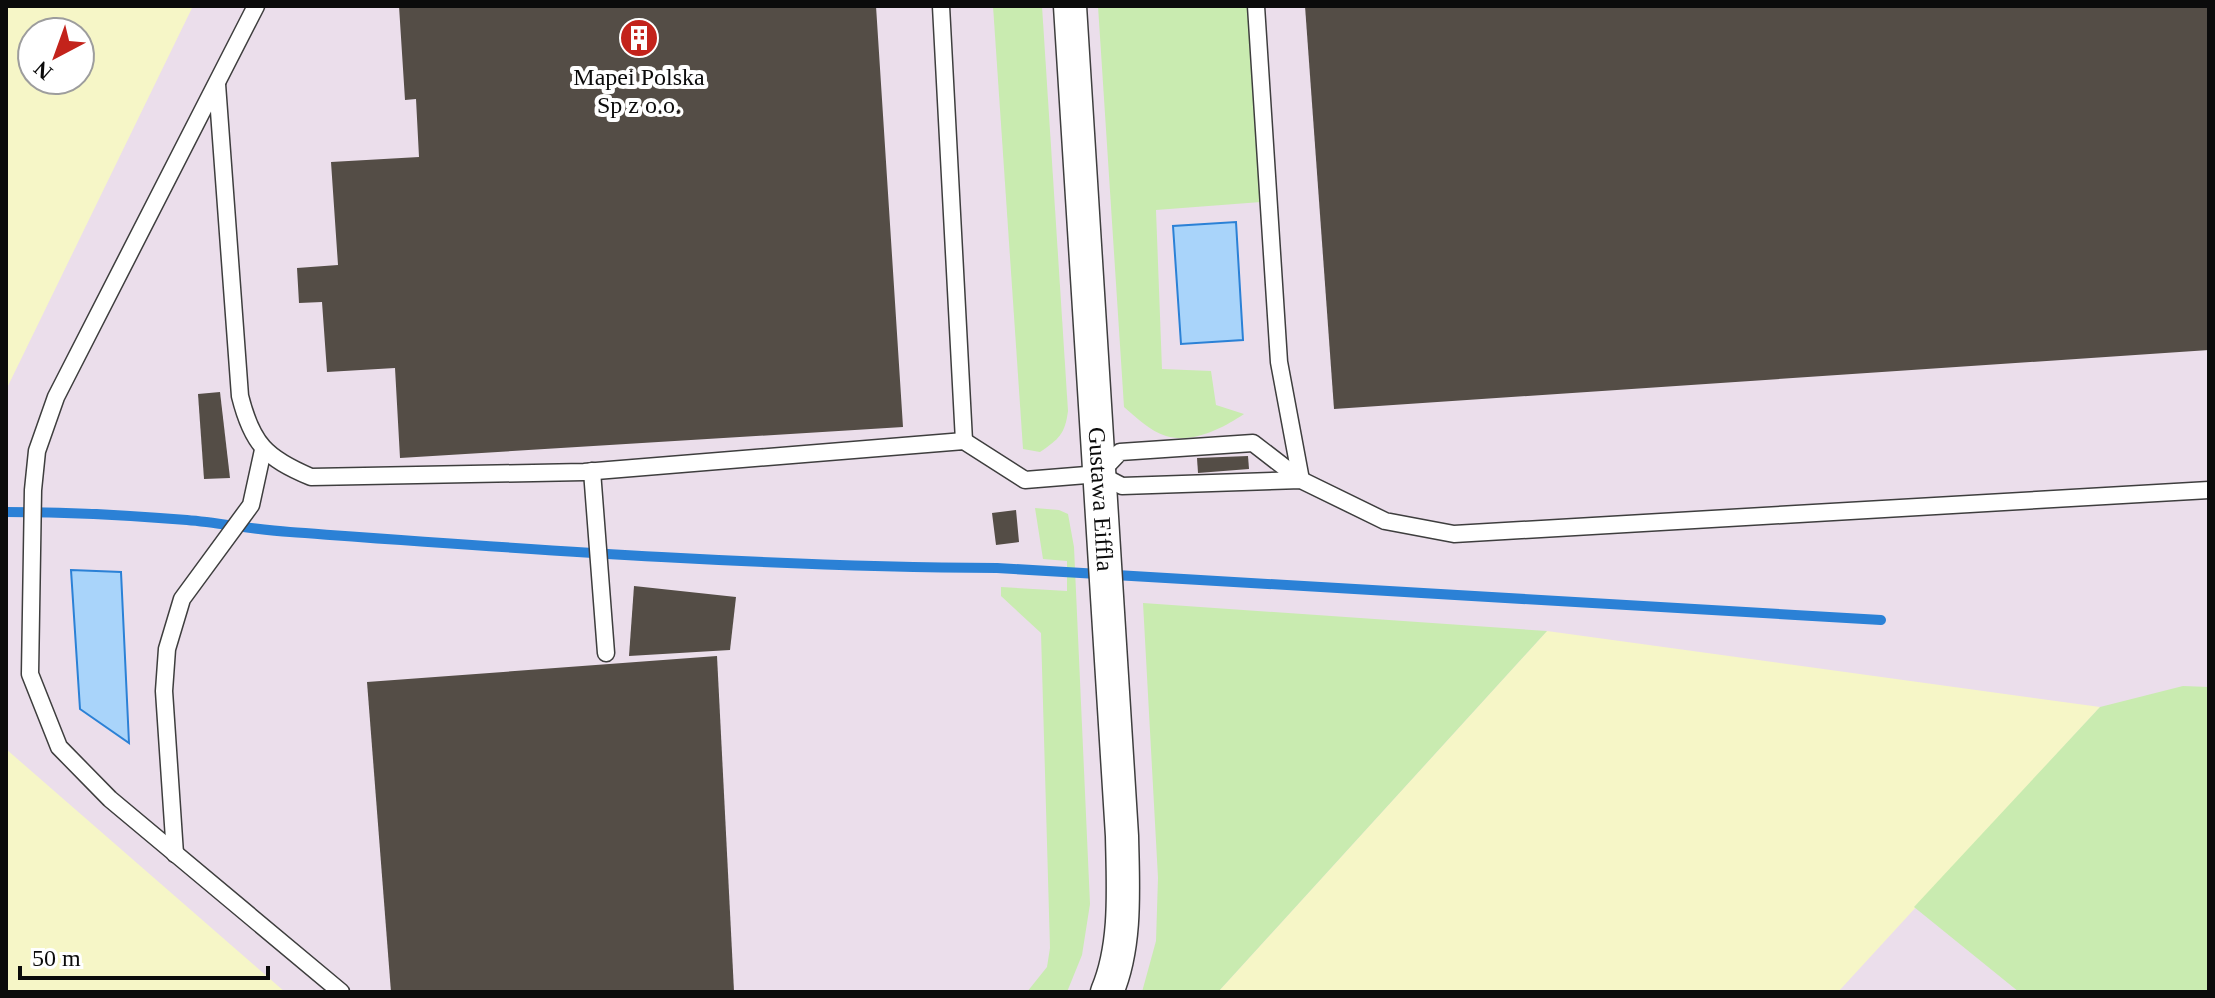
<svg xmlns="http://www.w3.org/2000/svg" width="2215" height="998" viewBox="0 0 2215 998" font-family="'Times New Roman',serif">
<rect width="100%" height="100%" fill="#fffde8"/>
<!-- industrial -->
<path fill="#ebdeeb" fill-rule="evenodd" d="M 6,6 L 2209,6 L 2209,992 L 6,992 ZM 32,32 L 80,32 L 80,80 L 32,80 Z"/>
<!-- farmland -->
<g fill="#f6f6c7" fill-rule="evenodd">
<path d="M 6,6 L 193,6 L 6,390 ZM 32,32 L 80,32 L 80,80 L 32,80 Z"/>
<polygon points="1547,631 2100,707 1838,992 1218,992"/>
<polygon points="6,749 285,992 6,992"/>
</g>
<!-- green -->
<g fill="#c9ebb0">
<path d="M 993,6 L 1042,6 L 1068,411 C 1065,434 1059,439 1040,452 L 1023,449 Z"/>
<path d="M 1098,6 L 1247,6 L 1261,202 L 1156,210 L 1162,369 L 1211,371 L 1216,405 L 1244,414 C 1223,428 1193,444 1166,436 C 1150,431 1137,418 1124,407 Z"/>
<polygon points="1035,508 1059,510 1068,514 1074,547 1090,904 1082,955 1067,992 1027,992 1047,967 1050,948 1041,633 1001,596 1001,587 1067,591 1067,561 1043,559"/>
<polygon points="1143,603 1547,631 1218,992 1142,992 1156,941 1158,878"/>
<polygon points="2183,686 2209,687 2209,992 2019,992 1914,907 2100,707"/>
</g>
<!-- water -->
<g fill="#a9d4fa" stroke="#2b81d6" stroke-width="2">
<polygon points="1236,222 1243,340 1181,344 1173,226"/>
<polygon points="71,570 121,572 129,743 80,709"/>
</g>
<g fill="none" stroke-linecap="round" stroke-linejoin="round">
<!-- stream -->
<path stroke="#2b81d6" stroke-width="10" d="M 6,512 C 67,512 127,515 187,520 C 222,523 255,530 290,532 C 525,549 761,567 997,568 L 1881,620"/>
</g>
<!-- building -->
<g fill="#544d46">
<polygon points="399,6 876,6 903,427 400,458 395,368 327,372 322,302 299,303 297,268 338,265 331,162 419,157 416,99 405,100"/>
<polygon points="1305,6 2209,6 2209,350 1334,409"/>
<polygon points="220,392 230,478 204,479 198,394"/>
<polygon points="1248,456 1249,469 1198,473 1197,458"/>
<polygon points="1016,510 1019,542 996,545 992,513"/>
<polygon points="634,586 736,597 730,650 629,656"/>
<polygon points="717,656 734,991 391,992 367,682"/>
</g>
<g fill="none" stroke-linecap="round" stroke-linejoin="round">
<defs>
<g id="service">
<polyline points="256,6 56,397 37,451 33,490 30,674 59,747 110,799 341,992"/>
<polyline points="941,6 964,441"/>
<polyline points="1256,6 1279,362 1301,480"/>
<path d="M 217,84 L 240,396 C 252,444 266,458 311,477 L 584,472 L 964,441 L 1025,480 L 1099,474 L 1122,486 L 1301,480 L 1385,521 L 1454,534 L 2209,490"/>
<polyline points="592,471 606,653"/>
<polyline points="1100,473 1120,452 1253,443 1301,480"/>
<polyline points="175,854 164,691 167,649 182,599 251,505 263,450"/>
</g>
<g id="minor">
<path id="s1" d="M 1070,6 L 1122,836 C 1123,887 1127,945 1107,992"/>
</g>
</defs>
<!-- service casing -->
<use href="#service" stroke="#3e3e3e" stroke-width="19"/>
<!-- minor casing -->
<use href="#minor" stroke="#3e3e3e" stroke-width="35"/>
<!-- service -->
<use href="#service" stroke="#fff" stroke-width="16"/>
<!-- minor -->
<use href="#minor" stroke="#fff" stroke-width="32"/>
</g>
<!-- icons -->
<defs>
<symbol id="building-disc" viewBox="-11 -11 22 22"><circle r="9.5" fill="#c3231b" stroke="#fff"/><path d="M-4-6H4V6H1V3H-1V6H-4ZM-2.5-4.3h1.7v1.8h-1.7ZM.8-4.3h1.7v1.8H.8ZM-2.5-1h1.7V.8h-1.7ZM.8-1h1.7V.8H.8Z" fill="#fff"/></symbol>
</defs>
<g fill-rule="evenodd">
<use href="#building-disc" x="617" y="16" width="44" height="44"/>
</g>
<g text-anchor="middle" dominant-baseline="central" stroke-width="8" stroke-linejoin="round" paint-order="stroke">
<!-- poi labels -->
<g font-size="24" fill="#0b0b0b" stroke="#fff">
<text x="639" y="77">Mapei Polska<tspan x="639" dy="28">Sp z o.o.</tspan></text>
</g>
<!-- street labels -->
<g font-size="24" fill="#0b0b0b" stroke="#fff">
<text stroke="none"><textPath href="#s1" startOffset="494">Gustawa Eiffla</textPath></text>
</g>
</g>
<!-- border -->
<rect width="2215" height="998" fill="none" stroke="#0b0b0b" stroke-width="16"/>
<!-- north arrow -->
<g transform="translate(56 56) rotate(221)"><circle r="38" fill="#ffffff" stroke="#9d9d9d" stroke-width="2"/>
<path d="M0-6L14 30L0 20L-14 30Z" fill="#c3231b"/>
<text y="-12" font-size="22" font-weight="bold" text-anchor="middle" fill="#0b0b0b">N</text>
</g>
<!-- scale -->
<path d="M20 966v12h248v-12" fill="none" stroke="#0b0b0b" stroke-width="4"/>
<text x="32" y="966" font-size="24" fill="#0b0b0b" stroke="#ffffff" stroke-width="6" paint-order="stroke">50 m</text>
</svg>
